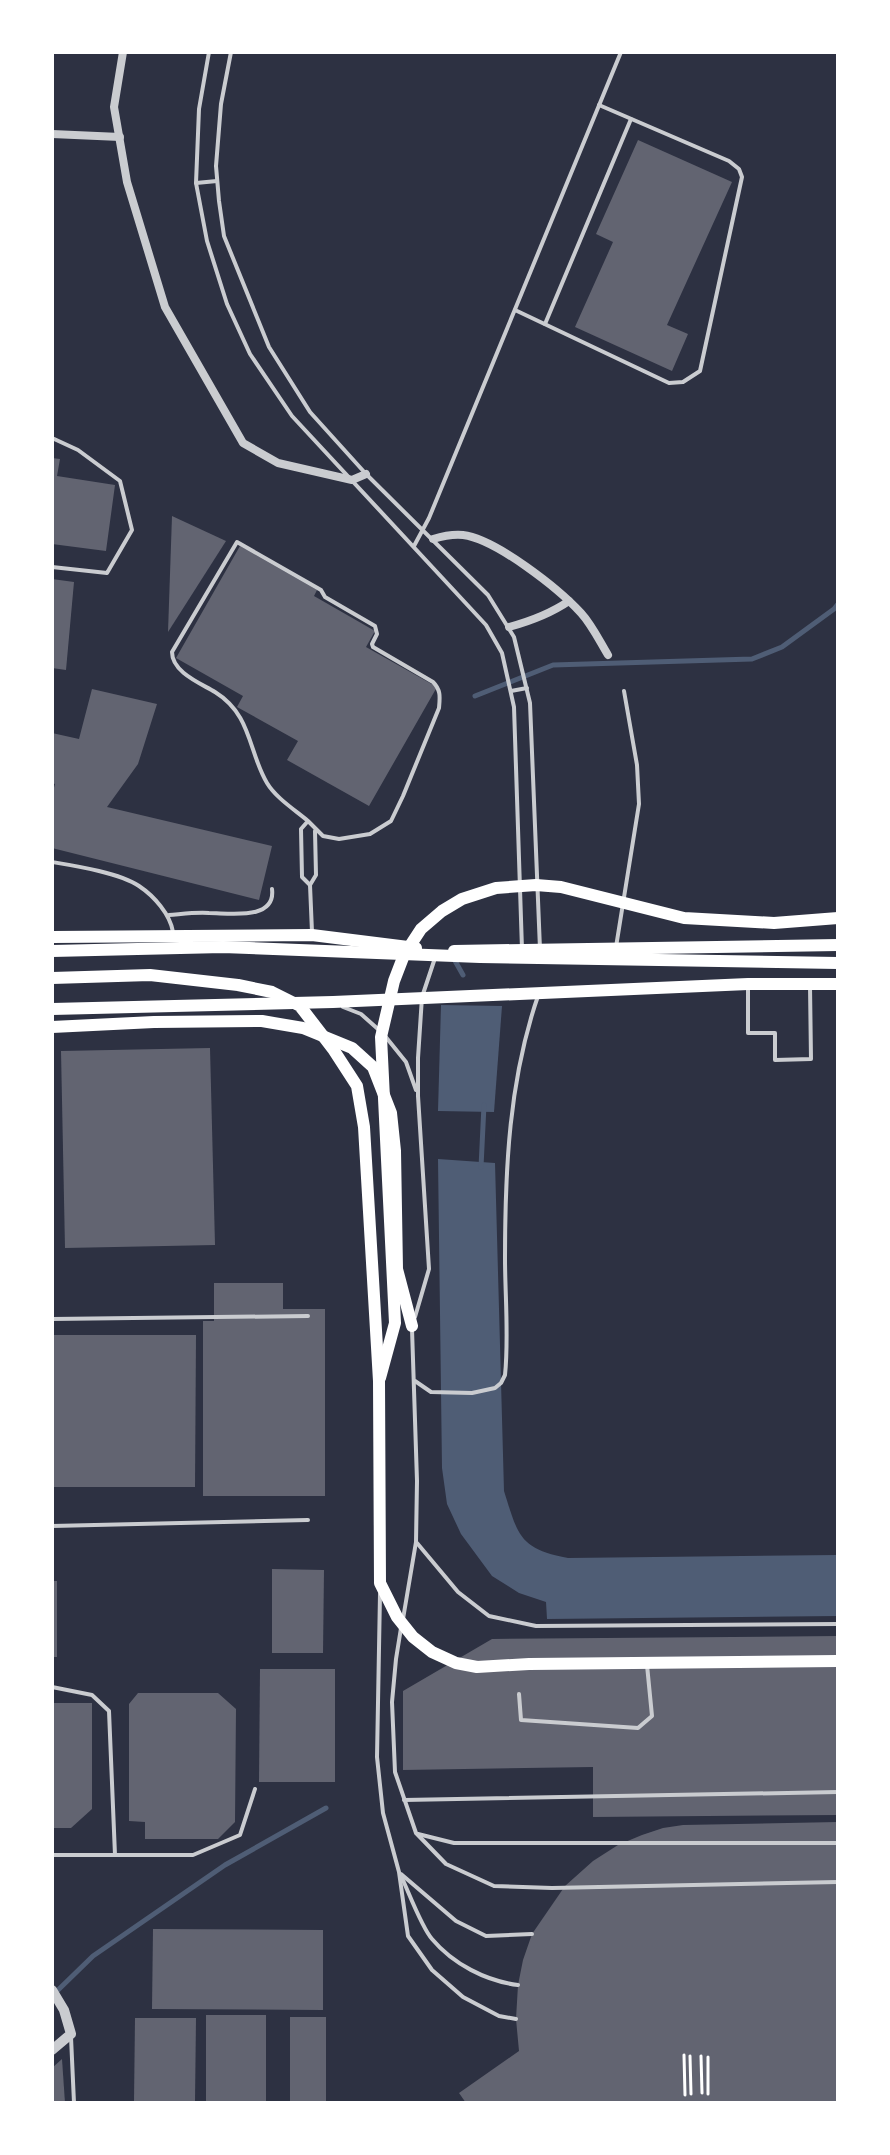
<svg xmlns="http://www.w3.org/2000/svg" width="890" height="2155" viewBox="0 0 890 2155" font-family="Figtree,sans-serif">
<rect width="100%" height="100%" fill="#2d3142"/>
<!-- water -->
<g fill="#4f5d75">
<polygon points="441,1005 502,1006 494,1112 438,1111"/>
<path d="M 438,1159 L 495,1163 L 504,1491 C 518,1535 519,1549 568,1558 L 838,1555 L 838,1616 L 547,1619 L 546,1602 L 519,1593 L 492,1576 L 461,1534 L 447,1504 L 442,1468 Z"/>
</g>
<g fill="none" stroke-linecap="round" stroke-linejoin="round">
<!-- stream -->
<g stroke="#4f5d75" stroke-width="5">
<polyline points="475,696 553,665 752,659 782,647 834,609 838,604"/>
<polyline points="454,959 463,975"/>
<polyline points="481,1167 484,1105"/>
<polyline points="56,1992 93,1956 225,1865 326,1808"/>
</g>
</g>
<!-- building -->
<g fill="#626471">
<polygon points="638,140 732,182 667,325 688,334 672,371 575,327 613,242 596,234"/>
<polygon points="52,458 60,459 57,476 115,485 106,551 52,544"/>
<polygon points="172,516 226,541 168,632"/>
<polygon points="240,546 317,590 314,596 375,631 366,647 437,687 369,806 287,760 298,741 237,707 243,696 176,658"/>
<polygon points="52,579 74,582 66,670 52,668"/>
<polygon points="92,689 157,704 138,764 107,807 272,846 259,900 52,848 52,795 55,784 52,783 52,733 79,739"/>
<polygon points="210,1048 215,1245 65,1248 61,1051"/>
<polygon points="214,1283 283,1283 283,1309 325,1309 325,1496 203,1496 203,1321 214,1321"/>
<polygon points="52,1335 196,1335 195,1487 52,1487"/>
<polygon points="272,1569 324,1570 323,1653 272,1653"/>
<rect x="52" y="1581" width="5" height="76"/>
<polygon points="838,1636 838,1815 593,1817 593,1767 403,1770 403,1691 492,1639"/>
<polygon points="260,1669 335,1669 335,1782 259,1782"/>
<polygon points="138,1693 218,1693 236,1709 235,1822 218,1839 145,1839 145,1822 129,1821 129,1704"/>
<polygon points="52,1703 92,1703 92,1809 71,1828 52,1828"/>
<polygon points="838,1822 838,2103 466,2103 459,2093 519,2051 516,2019 518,1985 523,1960 532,1934 565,1886 593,1861 618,1845 642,1835 663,1828 683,1825"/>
<polygon points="153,1929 323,1930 323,2010 152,2009"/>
<rect x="206" y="2015" width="60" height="88"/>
<rect x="290" y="2017" width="36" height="86"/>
<polygon points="135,2018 196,2018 195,2103 134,2103"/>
<polygon points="62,2059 65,2103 52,2103 52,2068"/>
</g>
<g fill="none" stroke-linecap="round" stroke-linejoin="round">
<!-- path -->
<g stroke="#fff" stroke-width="3">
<polyline points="684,2055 685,2095"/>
<polyline points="690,2056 691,2094"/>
<polyline points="701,2056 702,2093"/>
<polyline points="708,2057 708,2094"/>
</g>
<!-- service -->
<g stroke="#caccd0" stroke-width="4">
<polyline points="209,52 199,109 196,183 207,241 227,304 250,354 292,416 486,625 502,653 514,707 522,949"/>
<polyline points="231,52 221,104 216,166 219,201 224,236 269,347 310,412 366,474 488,595 514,637 530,703 540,949"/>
<polyline points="196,183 217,181"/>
<polyline points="515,310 669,383 683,382 700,371 742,177 739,169 729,161 599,105"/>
<polyline points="545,324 631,119"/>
<polyline points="52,438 78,450 120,481 132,530 107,573 52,567"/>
<polyline points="414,546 429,518 621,52"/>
<polyline points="511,691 527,688"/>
<path d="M 308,821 C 295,810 276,798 267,783 C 248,751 252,715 215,692 C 200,683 172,672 172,652 L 237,542 L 321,590 L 325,597 L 375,626 L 377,634 L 372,644 L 373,647 L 433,682 C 441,690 440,697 439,708 L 403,796 L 391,821 L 370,834 L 339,839 L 323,836 L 308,821 L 301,829 L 302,877 L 310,885"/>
<path d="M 52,862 C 76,866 120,873 139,886 C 154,896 170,914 173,932"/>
<path d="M 169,915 C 182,914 196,912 209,913 C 230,913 276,921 272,889"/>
<polyline points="312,932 310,885 316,875 315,831"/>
<polyline points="616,947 639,804 637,765 624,691"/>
<polyline points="748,988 748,1033 775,1033 775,1060 811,1059 810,986"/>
<polyline points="343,1007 361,1014 379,1030"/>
<polyline points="385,1036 406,1062 416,1090"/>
<polyline points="415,1317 429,1269 418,1096 418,1058 422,997 435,958"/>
<polyline points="52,1319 308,1316"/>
<path d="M 415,1381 L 431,1392 L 472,1393 L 495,1388 L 501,1383 L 505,1375 C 509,1337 505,1296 505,1258 C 505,1169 509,1080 538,996"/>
<polyline points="52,1526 308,1520"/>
<polyline points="417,1543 458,1592 489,1616 536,1626 838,1624"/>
<polyline points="380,1594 377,1757 383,1813 399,1872 408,1936 432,1970 463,1997 499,2016 516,2019"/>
<polyline points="403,1619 416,1542 417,1481 412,1329"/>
<polyline points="401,1628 396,1659 392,1702 395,1772 416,1833 446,1864 494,1886 552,1888 838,1882"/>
<polyline points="52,1687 92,1695 109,1711 115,1855"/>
<polyline points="519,1694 521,1720 638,1728 652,1716 647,1665"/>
<polyline points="404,1800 838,1792"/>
<polyline points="418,1834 454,1843 838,1843"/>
<polyline points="52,1855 193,1855 240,1835 255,1789"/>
<polyline points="401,1874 456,1921 486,1936 532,1934"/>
<path d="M 402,1878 C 409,1893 422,1928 432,1939 C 453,1964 486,1981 518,1985"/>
<polyline points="71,2037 74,2103"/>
</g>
<!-- minor -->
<g stroke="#caccd0" stroke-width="8">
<polyline points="123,52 114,107 127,182 165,307 243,443 278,463 352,480 366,474"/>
<polyline points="52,134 120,137"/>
<path d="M 433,539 C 443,536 453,534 463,535 C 496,539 559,589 581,613 C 592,625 600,642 608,655"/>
<path d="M 509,627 C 531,621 550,614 569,601"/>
</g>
<!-- tertiary -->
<polyline stroke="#caccd0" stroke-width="10" points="52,1990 64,2010 71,2034 52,2050"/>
<!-- secondary -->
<g stroke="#fff" stroke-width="12">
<polyline points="52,937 312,935 416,948"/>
<polyline points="454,951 838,945"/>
<polyline points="52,1009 333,1002 748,984 838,984"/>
<polyline points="380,1378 395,1323 381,1037 394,981 404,955 421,929 442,911 462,899 496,888 536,885 561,887 684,918 774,923 838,918"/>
</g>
<!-- primary -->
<g stroke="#fff" stroke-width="12">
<polyline points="52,951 223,947 480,957 838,963"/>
<polyline points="52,978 150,975 238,985 272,992 300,1006 333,1049 357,1086 364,1127 379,1381 380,1583 397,1617 413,1637 432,1652 456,1663 477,1667 529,1664 838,1661"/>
<polyline points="52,1027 154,1022 262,1021 303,1028 352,1048 373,1067 391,1113 395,1151 397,1269 412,1326"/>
</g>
</g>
<!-- border -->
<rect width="890" height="2155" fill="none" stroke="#ffffff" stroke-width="108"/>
</svg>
